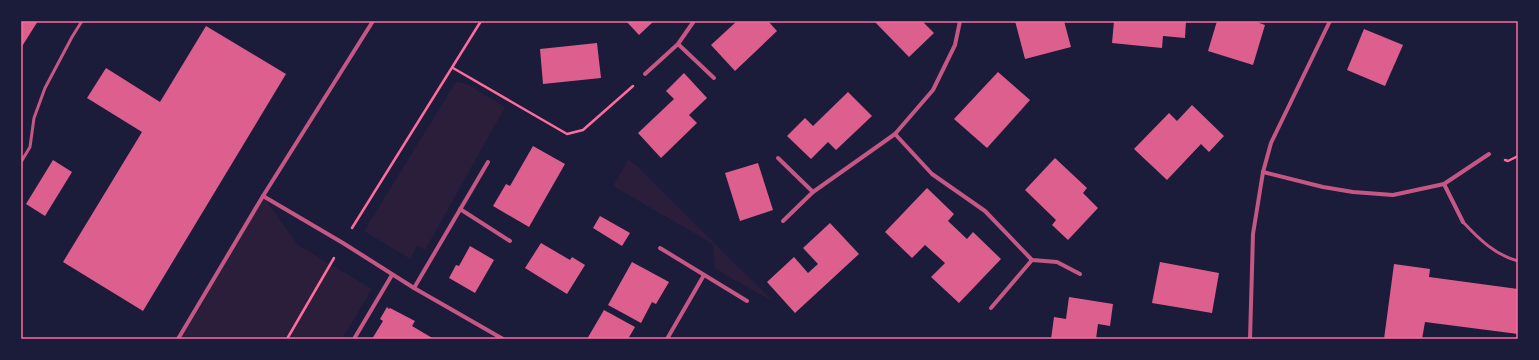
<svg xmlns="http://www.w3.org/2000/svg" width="1539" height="360" viewBox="0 0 1539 360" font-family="'Exo 2',sans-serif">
<rect width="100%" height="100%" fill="#1b1b3a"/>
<!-- green -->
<g fill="#2a1e3b">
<polygon points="456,82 467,84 505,107 425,250 417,246 410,259 364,231"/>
<polygon points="628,160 636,165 774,302 715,269 713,244 613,186"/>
<polygon points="263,196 298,245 372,289 342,339 178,339"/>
</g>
<!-- building -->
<g fill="#dd5f8e">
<polygon points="21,21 38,21 21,48"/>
<polygon points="626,21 654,21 639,35"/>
<polygon points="737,21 768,21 777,31 735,71 711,45"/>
<polygon points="874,21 922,21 934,33 909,57"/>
<polygon points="1015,21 1064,21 1071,47 1025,59"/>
<polygon points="1114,21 1186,21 1185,38 1163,36 1162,48 1112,43"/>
<polygon points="1217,21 1254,21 1265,25 1253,65 1208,51"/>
<polygon points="206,26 286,74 143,311 63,262 142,132 87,98 106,68 160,102"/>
<polygon points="1364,29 1403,45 1385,86 1347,70"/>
<polygon points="597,43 601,78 543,84 540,49"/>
<polygon points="998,72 1030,100 987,148 954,119"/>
<polygon points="684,73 707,98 689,115 697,123 661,158 638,133 674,99 666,91"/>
<polygon points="848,92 872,116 836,150 828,142 811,159 787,136 805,118 813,126"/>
<polygon points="1192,105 1224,136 1209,152 1201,144 1167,180 1134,149 1169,113 1177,121"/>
<polygon points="533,146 565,164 529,227 493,206 506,184 510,186"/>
<polygon points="1055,158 1087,188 1083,193 1098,208 1068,240 1052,225 1056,220 1025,190"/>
<polygon points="53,160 72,172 45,216 26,204"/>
<polygon points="758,163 773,210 740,221 725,173"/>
<polygon points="927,188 954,214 948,221 967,239 973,232 1001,259 959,303 931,277 945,263 925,245 912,258 885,232"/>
<polygon points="600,216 630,233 622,246 593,228"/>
<polygon points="830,223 859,254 795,313 767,282 794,257 808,273 818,264 803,248"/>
<polygon points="541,243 570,260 572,257 585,265 567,294 525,268"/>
<polygon points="470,246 494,260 475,293 449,278 456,265 459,266"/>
<polygon points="632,262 669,282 656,304 652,302 641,323 608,305"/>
<polygon points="1160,262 1219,273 1212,313 1152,303"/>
<polygon points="1394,264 1430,269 1429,277 1518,289 1518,334 1425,322 1422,339 1384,339"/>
<polygon points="1069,297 1113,304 1110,326 1098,324 1096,339 1051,339 1054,317 1066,319"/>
<polygon points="387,307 389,309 390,308 415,321 412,326 434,339 372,339 383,321 380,319"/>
<polygon points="604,310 635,327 628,339 587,339"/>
</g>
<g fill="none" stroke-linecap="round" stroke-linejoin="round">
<!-- path -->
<g stroke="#ff6b9d" stroke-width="2.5">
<polyline points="453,68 567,134 583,130 633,86"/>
<polyline points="1505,160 1508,161 1518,156"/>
<polyline points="352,228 481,21"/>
<polyline points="287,339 334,258"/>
</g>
<!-- service -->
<g stroke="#c65784" stroke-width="3">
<polyline points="21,162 30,147 34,118 45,88 72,37 82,21"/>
<path d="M 1463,222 C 1479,239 1495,255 1518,261"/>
</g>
<!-- minor -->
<g stroke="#c65784" stroke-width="4">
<polyline points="678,44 714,78"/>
<polyline points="645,74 678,44 694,21"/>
<polyline points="895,134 932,174 985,211 1032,260 1057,262 1080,274"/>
<polyline points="778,158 813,192"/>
<polyline points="1263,172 1323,187 1353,192 1393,195 1444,184 1489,154"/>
<polyline points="1444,184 1463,222"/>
<polyline points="263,196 343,243 414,288 503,339"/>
<polyline points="460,209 510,241"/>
<polyline points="783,221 813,192 895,134 933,90 955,45 960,21"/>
<polyline points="660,248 747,301"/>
<polyline points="414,288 488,162"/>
<polyline points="991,308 1032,260"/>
<polyline points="178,339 263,196 373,21"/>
<polyline points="354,339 392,275"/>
<polyline points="667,339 704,275"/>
<polyline points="1250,339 1253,234 1263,172 1271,143 1330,21"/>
</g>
</g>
<!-- border -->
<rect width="1539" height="360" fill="none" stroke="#1b1b3a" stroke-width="44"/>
<rect x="22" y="22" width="1495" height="316" fill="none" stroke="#ff6b9d" stroke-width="1.5"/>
</svg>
